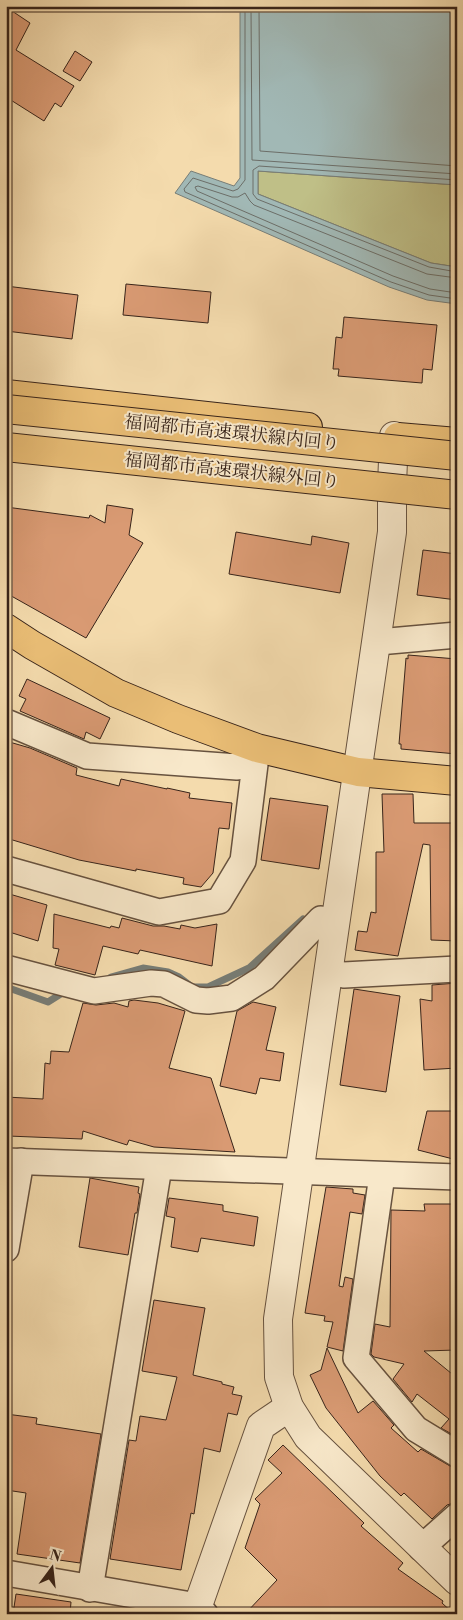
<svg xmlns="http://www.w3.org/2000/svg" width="463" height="1620" viewBox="0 0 463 1620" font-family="'Libre Bodoni','Noto Serif JP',serif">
<rect width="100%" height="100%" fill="#f4dbad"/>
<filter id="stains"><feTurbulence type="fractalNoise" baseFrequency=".004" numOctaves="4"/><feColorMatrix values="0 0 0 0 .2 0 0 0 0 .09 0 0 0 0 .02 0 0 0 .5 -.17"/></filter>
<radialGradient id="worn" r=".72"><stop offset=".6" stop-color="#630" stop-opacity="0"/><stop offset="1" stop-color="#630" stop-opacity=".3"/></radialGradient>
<!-- green -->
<polygon fill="#bfbf87" stroke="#7c7250" points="258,171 457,185 457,267 431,263 258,194"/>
<!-- water -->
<polygon fill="#a1b8b5" stroke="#777d77" points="240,6 457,6 457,185 258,171 258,194 431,263 457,267 457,304 427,300 389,287 175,193 191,171 234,186 240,178"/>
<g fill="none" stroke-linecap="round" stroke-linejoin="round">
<!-- shore -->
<g stroke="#6c6e68" stroke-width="1">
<polyline points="245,6 245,180 238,189 233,191 193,178 184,189 185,192 391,282 429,295 457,299"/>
<polyline points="251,6 252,160 457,174"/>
<polyline points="259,6 260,151 457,166"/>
<polyline points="457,180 259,166 253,170 253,194 257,199 429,267 457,272"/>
<polyline points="457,278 427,274 254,205 250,201 245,193 238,197 232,197 198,186 195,187 197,191 393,276 430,289 457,293"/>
</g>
<!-- stream -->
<g stroke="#777d77" stroke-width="7">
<polyline points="111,977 143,968 168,972 179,977 192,987 208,987 249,968 303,919"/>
<polyline points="6,987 48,1002 67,990"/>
</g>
</g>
<!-- building -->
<g fill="#d99a73" stroke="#38241a">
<polygon points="6,7 30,23 16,50 74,86 61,107 55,103 44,121 6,97"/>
<polygon points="75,51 92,62 80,81 63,71"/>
<polygon points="126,284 211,292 208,323 123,315"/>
<polygon points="6,286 78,295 72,339 6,331"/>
<polygon points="344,317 437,325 432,370 423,369 422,383 338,376 339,369 333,369 336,337 342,338"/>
<polygon points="107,505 133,509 129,535 143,543 86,638 6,593 6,507 89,518 90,515 105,523"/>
<polygon points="236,532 311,545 312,536 349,543 340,593 229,574"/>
<polygon points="423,550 457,554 457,600 417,595"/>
<polygon points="408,655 457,659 457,754 401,749 401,744 399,744 406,658 408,659"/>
<polygon points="27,679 110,718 100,739 86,732 84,739 20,711 26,699 19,696"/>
<polygon points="6,741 30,748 77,768 76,775 119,786 121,779 167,789 167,788 190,793 189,798 232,803 229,829 219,828 213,873 201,887 183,884 184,878 136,869 136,871 79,860 6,838"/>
<polygon points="382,794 413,794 414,823 457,823 457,941 431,940 430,845 423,844 398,956 355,950 358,931 367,932 371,912 376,913 376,852 384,852"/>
<polygon points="270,798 328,806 319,869 261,860"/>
<polygon points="6,893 47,905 38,941 6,931"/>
<polygon points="54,914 110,928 111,926 119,928 122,918 153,926 164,926 180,929 181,925 195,928 217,924 212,966 140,950 138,954 103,946 95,975 55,965 59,949 53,948"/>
<polygon points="457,983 457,1068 424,1070 420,999 432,1001 432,985"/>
<polygon points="354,989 400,996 386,1092 340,1085"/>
<polygon points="134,1000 158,1003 185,1011 169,1068 211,1078 235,1152 154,1147 129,1140 127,1145 83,1131 82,1139 8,1136 9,1126 6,1126 6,1097 43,1099 45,1063 50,1064 51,1051 69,1052 83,1003 96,1005 114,1003 128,1007 129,1001"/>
<polygon points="253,1002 276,1007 266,1050 284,1053 280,1081 260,1078 256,1094 220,1086 237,1011"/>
<polygon points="427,1111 457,1111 457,1160 418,1150"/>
<polygon points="90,1178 139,1187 138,1193 140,1194 137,1213 135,1213 128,1255 79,1247"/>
<polygon points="326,1187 353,1189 353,1193 365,1195 362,1214 350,1212 339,1286 343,1287 345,1277 353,1279 343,1351 327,1347 333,1322 324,1321 325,1316 305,1313"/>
<polygon points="169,1198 223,1205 223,1211 258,1217 254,1246 201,1238 198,1252 171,1247 175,1218 166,1216"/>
<polygon points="424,1204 457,1204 456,1350 424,1351 457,1378 457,1437 441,1428 449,1419 417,1394 412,1402 393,1379 404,1364 374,1357 371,1354 375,1324 390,1327 391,1210 425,1211"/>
<polygon points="154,1300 205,1308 193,1375 222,1382 222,1384 234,1387 232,1394 242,1396 237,1415 228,1413 220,1452 204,1448 194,1514 191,1513 181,1570 110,1559 129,1440 136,1441 140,1416 166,1420 177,1377 142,1371"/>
<polygon points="327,1348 358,1413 373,1401 394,1425 391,1428 418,1452 421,1449 450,1466 457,1468 457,1502 447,1505 432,1519 404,1493 401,1496 380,1476 326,1408 310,1375 321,1370"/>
<polygon points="6,1414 37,1418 36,1424 101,1434 80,1563 17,1554 26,1493 6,1490"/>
<polygon points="283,1445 364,1523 361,1526 403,1563 398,1569 443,1601 442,1603 454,1614 245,1614 277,1580 245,1548 260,1504 255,1499 282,1473 268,1460"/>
<polygon points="16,1594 71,1602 70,1614 13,1614"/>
</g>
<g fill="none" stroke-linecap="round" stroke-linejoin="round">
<defs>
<g id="minor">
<polyline points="378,642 457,635"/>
<polyline points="6,722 87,756 237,767 257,748 243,861 219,901 159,912 6,869"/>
<polyline points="6,968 94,991 151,983 164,984 196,1000 208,1001 232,998 264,978 321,919 335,922"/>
<polyline points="328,972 344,975 457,969"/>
<polyline points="6,1161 457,1177"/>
<polyline points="382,1175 356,1358 416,1429 457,1454"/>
<polyline points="6,1249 21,1161"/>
<polyline points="421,1548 457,1516"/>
<polyline points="6,1573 197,1606 205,1614"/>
<polyline points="90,1589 159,1167"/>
</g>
<g id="tertiary">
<polyline points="394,436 392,485 392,532 278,1319 279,1377 289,1407 308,1437 457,1581"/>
<polyline points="195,1614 261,1426 289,1407"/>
</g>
<polyline id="primary" points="6,628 32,645 116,693 178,719 257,748 358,772 457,781"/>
<g id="trunk">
<polyline points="6,394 308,427"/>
<polyline points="398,437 457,442"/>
</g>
</defs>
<!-- minor casing -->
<use href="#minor" stroke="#67523f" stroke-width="28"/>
<!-- tertiary casing -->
<use href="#tertiary" stroke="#67523f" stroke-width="30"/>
<!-- primary casing -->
<use href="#primary" stroke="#38241a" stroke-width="30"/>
<!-- trunk casing -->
<use href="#trunk" stroke="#38241a" stroke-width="30"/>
<!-- minor -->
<use href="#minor" stroke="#f8e8ca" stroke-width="25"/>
<!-- tertiary -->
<use href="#tertiary" stroke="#f8e8ca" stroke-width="28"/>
<!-- primary -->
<use href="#primary" stroke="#eabe76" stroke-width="28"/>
<!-- trunk -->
<use href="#trunk" stroke="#eabe76" stroke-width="28"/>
<defs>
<g id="motorway-bridge">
<polyline points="6,409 457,456"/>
<polyline points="6,447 457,495"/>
</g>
</defs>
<!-- motorway-bridge casing -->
<use href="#motorway-bridge" stroke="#38241a" stroke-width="30" stroke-linecap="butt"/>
<!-- motorway-bridge -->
<use href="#motorway-bridge" stroke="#eabe76" stroke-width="28"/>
</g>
<g text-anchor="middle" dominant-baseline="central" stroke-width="4" stroke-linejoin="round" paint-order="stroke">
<!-- street labels -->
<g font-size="18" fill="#38241a" stroke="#f8e8ca">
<text transform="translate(232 433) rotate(6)">福岡都市高速環状線内回り</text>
<text transform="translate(232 471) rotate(6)">福岡都市高速環状線外回り</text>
</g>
</g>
<!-- margin -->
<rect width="463" height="1620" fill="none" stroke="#f4dbad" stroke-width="25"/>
<rect x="8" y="8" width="448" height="1605" fill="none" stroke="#38241a" stroke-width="2.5"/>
<rect x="12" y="12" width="438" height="1595" fill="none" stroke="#38241a"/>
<!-- north arrow -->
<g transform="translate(52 1568) rotate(15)" stroke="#f8e8ca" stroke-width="4" paint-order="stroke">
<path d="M0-4L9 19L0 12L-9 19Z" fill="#38241a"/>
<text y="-8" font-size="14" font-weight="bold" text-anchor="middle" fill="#38241a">N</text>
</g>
<rect width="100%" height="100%" filter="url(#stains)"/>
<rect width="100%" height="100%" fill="url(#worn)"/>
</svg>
